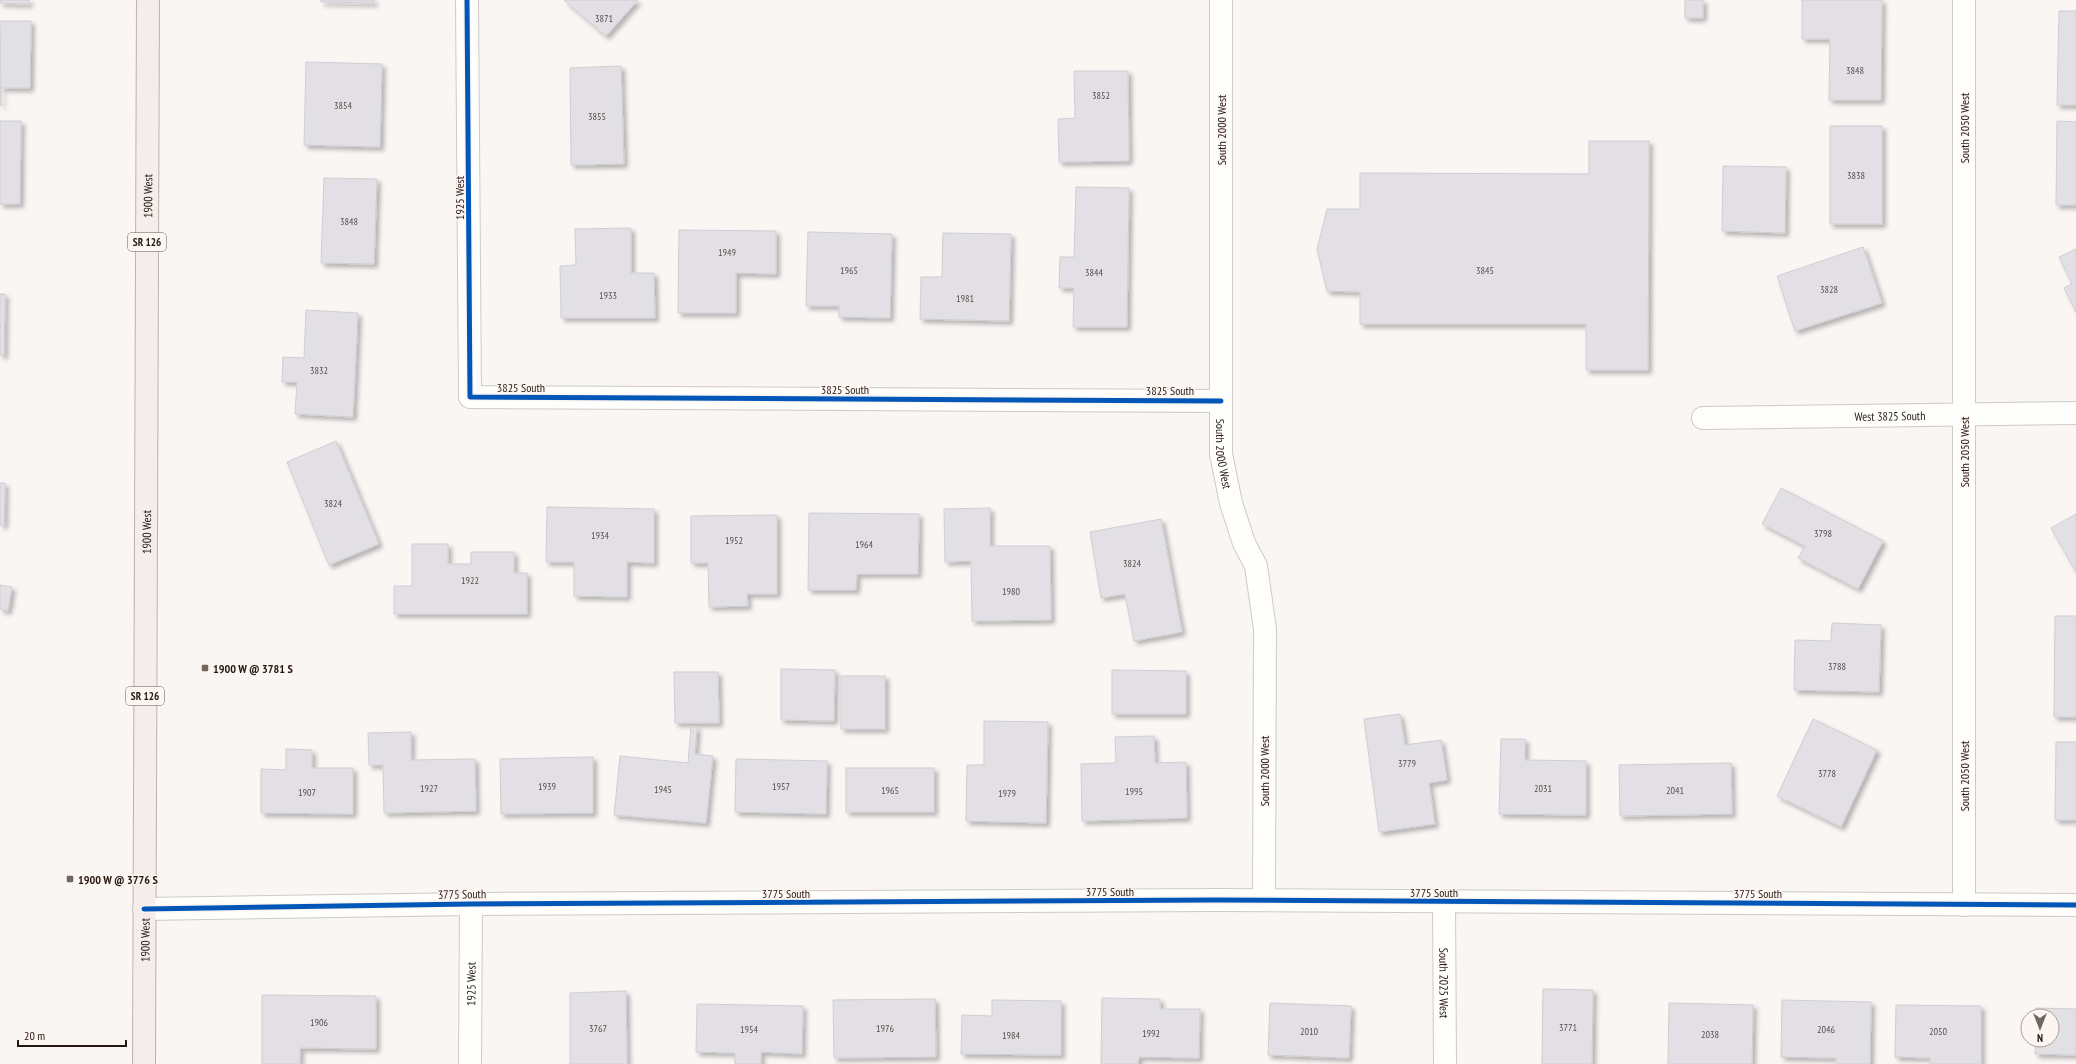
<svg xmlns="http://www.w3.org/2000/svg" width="2076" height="1064" viewBox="0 0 2076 1064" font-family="'PT Sans Narrow',sans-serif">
<defs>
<filter id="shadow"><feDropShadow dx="3.5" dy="3.5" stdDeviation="2" flood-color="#0004"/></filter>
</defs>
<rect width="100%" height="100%" fill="#f9f6f4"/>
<!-- building -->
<g fill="#e3e0e5" stroke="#cfced3" filter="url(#shadow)">
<polygon points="0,0 29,0 29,4 0,3"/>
<polygon points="321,0 374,0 374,3 321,2"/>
<polygon points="564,0 638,0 606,36"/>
<rect x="1685" y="0" width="18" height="18"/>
<polygon points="1802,0 1882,0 1881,100 1829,100 1830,39 1802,39"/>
<polygon points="2059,11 2076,11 2076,105 2057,105"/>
<polygon points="0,21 31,21 30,88 1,88 1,106"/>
<polygon points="306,62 382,64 380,147 304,145"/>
<polygon points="621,66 624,164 571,165 570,68"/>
<polygon points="1074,71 1128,71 1129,161 1059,162 1058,119 1075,118"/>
<polygon points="0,121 21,121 20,204 0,204"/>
<polygon points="2057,121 2076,122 2076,205 2056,205"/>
<rect x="1830" y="126" width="52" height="98"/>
<polygon points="1589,141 1649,141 1648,370 1586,370 1586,324 1360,324 1360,292 1327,291 1317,249 1327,209 1360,209 1360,173 1589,174"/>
<polygon points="1723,166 1786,167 1785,233 1722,231"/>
<polygon points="324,178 377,179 374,264 321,263"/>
<polygon points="1076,187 1129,188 1127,327 1073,327 1074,288 1059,288 1060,257 1074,257"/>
<polygon points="631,228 631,273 654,273 655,318 561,318 560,266 576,265 575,229"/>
<polygon points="679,230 776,231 776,274 736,273 736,313 678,313"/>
<polygon points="808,232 892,234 890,318 839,317 839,306 806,306"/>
<polygon points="943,233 1011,234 1009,321 920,319 921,277 942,277"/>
<polygon points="1863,247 1882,303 1795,331 1777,276"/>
<polygon points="2076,249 2076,312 2064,288 2072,284 2059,257"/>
<polygon points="0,294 5,294 4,355 0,355"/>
<polygon points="306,310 358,313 353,417 295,414 297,382 282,382 283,357 304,358"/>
<polygon points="336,441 379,544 329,565 287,462"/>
<polygon points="0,483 5,483 4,525 0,525"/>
<polygon points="1781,488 1883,541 1858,589 1798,558 1805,546 1762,524"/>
<polygon points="547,507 654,509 654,563 627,562 627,597 574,596 574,562 546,562"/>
<polygon points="990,508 990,546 1050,546 1051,620 972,621 971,561 945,562 944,509"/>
<polygon points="809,513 919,514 918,574 857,574 856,590 808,590"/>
<polygon points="2076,514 2076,572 2051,528"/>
<polygon points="777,515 777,594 747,594 748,606 709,607 708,563 691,563 691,516"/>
<polygon points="1161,519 1182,632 1134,641 1125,594 1101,598 1090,532"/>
<polygon points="412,544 448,544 448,564 471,564 471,552 514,552 514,573 527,573 527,614 394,614 394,586 412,586"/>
<polygon points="0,585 12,587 8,611 0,609"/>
<polygon points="2055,616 2076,616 2076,717 2054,717"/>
<polygon points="1832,623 1881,625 1879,692 1794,690 1795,640 1831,641"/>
<polygon points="781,669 835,670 834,721 781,720"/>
<polygon points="1112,670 1186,671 1186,714 1112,714"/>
<polygon points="674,672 718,672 719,723 675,723"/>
<rect x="841" y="676" width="44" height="53"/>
<polygon points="1400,714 1405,745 1441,740 1447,780 1429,783 1435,824 1379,832 1364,719"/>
<polygon points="1813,719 1877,750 1841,827 1777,796"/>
<polygon points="984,721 1048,722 1046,823 966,821 967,765 984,765"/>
<polygon points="691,727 697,727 695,754 713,756 706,823 614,815 620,756 688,763"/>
<polygon points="411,732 411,760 475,759 476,811 384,813 383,765 369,765 368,733"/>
<polygon points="1154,736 1155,763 1186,762 1187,818 1082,821 1081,764 1116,763 1115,737"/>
<polygon points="1501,739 1525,739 1525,760 1586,761 1586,815 1499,814"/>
<polygon points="2056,742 2076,742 2076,820 2055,820"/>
<polygon points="286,749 312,750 312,768 353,768 353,814 261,813 261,769 286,770"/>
<polygon points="593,757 593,813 501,814 500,759"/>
<polygon points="736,759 827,761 826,814 735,812"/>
<polygon points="1731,763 1732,814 1620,816 1619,765"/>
<rect x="846" y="768" width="88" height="44"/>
<polygon points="1543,989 1593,990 1592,1064 1542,1064"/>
<polygon points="626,991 627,1064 570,1064 570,993"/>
<polygon points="262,995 376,996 376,1049 300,1048 300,1064 262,1064"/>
<polygon points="1102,998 1160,999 1160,1009 1200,1009 1199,1058 1139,1057 1138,1064 1101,1064"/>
<polygon points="935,999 936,1057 834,1058 833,1000"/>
<polygon points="992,1000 1061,1001 1061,1055 961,1054 962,1015 992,1016"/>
<polygon points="1782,1000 1871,1002 1870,1064 1836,1064 1836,1058 1781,1057"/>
<polygon points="1270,1003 1351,1006 1349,1058 1268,1055"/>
<polygon points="1669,1003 1753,1005 1752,1064 1668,1064"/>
<polygon points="697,1004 803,1006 802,1054 761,1052 761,1064 735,1064 735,1053 696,1052"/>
<polygon points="1896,1005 1981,1006 1981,1064 1930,1064 1930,1058 1895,1057"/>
<polygon points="2036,1008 2076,1009 2076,1055 2035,1054 2036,1040 2052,1040 2052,1016 2036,1016"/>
</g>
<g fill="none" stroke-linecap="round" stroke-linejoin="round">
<defs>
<g id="minor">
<polyline points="467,0 470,397 1221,401"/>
<path id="s1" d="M 1221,0 L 1221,454 L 1231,503 L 1244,543 L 1256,566 L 1265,629 L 1264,900"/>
<polyline points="1964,0 1964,905"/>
<path id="s2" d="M 1703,418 L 2076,413"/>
<path id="s3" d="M 1444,902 L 1445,1064"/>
<polyline points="144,909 471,904 1216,900 2076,905"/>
<path id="s4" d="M 470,1064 L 471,904"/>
</g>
<g id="major">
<path id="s5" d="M 144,1064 L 148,0"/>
</g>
</defs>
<!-- minor casing -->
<use href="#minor" stroke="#d1c9c5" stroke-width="24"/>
<!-- major casing -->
<use href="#major" stroke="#bfb1ad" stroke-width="24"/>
<!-- minor -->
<use href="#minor" stroke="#fefefd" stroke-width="22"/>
<!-- major -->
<use href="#major" stroke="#f4edeb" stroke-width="22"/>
<defs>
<g id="cycleway">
<polyline points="467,0 470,397 1221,401"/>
<polyline points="144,909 471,904 1216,900 2076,905"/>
</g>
</defs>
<!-- cycleway casing -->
<use href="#cycleway" stroke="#fcf5f1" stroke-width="8"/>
<!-- cycleway -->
<use href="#cycleway" stroke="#0057b8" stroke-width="5"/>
</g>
<!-- markers -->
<g fill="#6f6660" stroke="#fcf5f1" stroke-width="1.5">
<rect x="201" y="664" width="8" height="8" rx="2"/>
<rect x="66" y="875" width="8" height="8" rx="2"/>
</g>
<g text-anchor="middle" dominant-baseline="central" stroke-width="3" stroke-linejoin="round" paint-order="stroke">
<!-- number labels -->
<g font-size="10" fill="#574d4a">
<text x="604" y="18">3871</text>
<text x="1855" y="70">3848</text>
<text x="1101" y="95">3852</text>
<text x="343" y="105">3854</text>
<text x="597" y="116">3855</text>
<text x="1856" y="175">3838</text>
<text x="349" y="221">3848</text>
<text x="727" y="252">1949</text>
<text x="849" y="270">1965</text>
<text x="1485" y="270">3845</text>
<text x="1094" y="272">3844</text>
<text x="1829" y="289">3828</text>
<text x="608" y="295">1933</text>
<text x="965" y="298">1981</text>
<text x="319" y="370">3832</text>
<text x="333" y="503">3824</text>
<text x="1823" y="533">3798</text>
<text x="600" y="535">1934</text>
<text x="734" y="540">1952</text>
<text x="864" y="544">1964</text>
<text x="1132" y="563">3824</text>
<text x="470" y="580">1922</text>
<text x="1011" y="591">1980</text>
<text x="1837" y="666">3788</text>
<text x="1407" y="763">3779</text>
<text x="1827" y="773">3778</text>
<text x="547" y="786">1939</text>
<text x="781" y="786">1957</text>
<text x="429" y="788">1927</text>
<text x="1543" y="788">2031</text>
<text x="663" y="789">1945</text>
<text x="890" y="790">1965</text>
<text x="1675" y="790">2041</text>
<text x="1134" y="791">1995</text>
<text x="307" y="792">1907</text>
<text x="1007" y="793">1979</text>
<text x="319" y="1022">1906</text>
<text x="1568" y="1027">3771</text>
<text x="598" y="1028">3767</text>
<text x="885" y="1028">1976</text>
<text x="749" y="1029">1954</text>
<text x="1826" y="1029">2046</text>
<text x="1309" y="1031">2010</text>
<text x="1938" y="1031">2050</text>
<text x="1151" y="1033">1992</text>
<text x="1710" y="1034">2038</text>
<text x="1011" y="1035">1984</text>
</g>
<!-- shield labels -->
<g fill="#fcf5f1" stroke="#655a54" stroke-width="1">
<rect x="128" y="233" width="38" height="18" rx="3"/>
<rect x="126" y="687" width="38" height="18" rx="3"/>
</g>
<g font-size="11" font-weight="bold" fill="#241811">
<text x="147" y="242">SR 126</text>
<text x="145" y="696">SR 126</text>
</g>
<!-- street labels -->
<g font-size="12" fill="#241811" stroke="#fcf5f1">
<text transform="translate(1964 128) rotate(-90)">South 2050 West</text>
<text transform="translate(1221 130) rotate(-90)">South 2000 West</text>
<text stroke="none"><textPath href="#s5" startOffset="868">1900 West</textPath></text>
<text transform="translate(459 198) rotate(-90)">1925 West</text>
<text x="521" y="387">3825 South</text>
<text x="845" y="389">3825 South</text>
<text x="1170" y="390">3825 South</text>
<text stroke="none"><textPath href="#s2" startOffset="187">West 3825 South</textPath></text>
<text transform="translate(1964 452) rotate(-90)">South 2050 West</text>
<text stroke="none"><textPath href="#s1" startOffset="454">South 2000 West</textPath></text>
<text stroke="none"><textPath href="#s5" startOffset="532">1900 West</textPath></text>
<text transform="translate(1264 771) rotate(-90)">South 2000 West</text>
<text transform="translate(1964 776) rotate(-90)">South 2050 West</text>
<text x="1110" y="891">3775 South</text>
<text x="1434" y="892">3775 South</text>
<text x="786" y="893">3775 South</text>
<text x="1758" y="893">3775 South</text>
<text transform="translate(462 894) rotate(-1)">3775 South</text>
<text stroke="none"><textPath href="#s5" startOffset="124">1900 West</textPath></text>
<text stroke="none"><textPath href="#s3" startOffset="81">South 2025 West</textPath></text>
<text stroke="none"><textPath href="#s4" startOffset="80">1925 West</textPath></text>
</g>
<!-- poi labels -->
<g font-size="12" font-weight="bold" fill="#241811" stroke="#fcf5f1" text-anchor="start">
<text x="213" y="668">1900 W @ 3781 S</text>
<text x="78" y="879">1900 W @ 3776 S</text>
</g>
</g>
<!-- north arrow -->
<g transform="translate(2040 1028) rotate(180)"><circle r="19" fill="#fcf5f1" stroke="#a69d97"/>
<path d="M0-3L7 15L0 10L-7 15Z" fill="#6f6660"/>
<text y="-6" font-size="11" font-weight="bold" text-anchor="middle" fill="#241811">N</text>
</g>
<!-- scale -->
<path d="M18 1040v6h108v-6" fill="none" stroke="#241811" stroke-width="2"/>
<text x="24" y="1040" font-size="12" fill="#241811" stroke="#fcf5f1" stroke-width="3" paint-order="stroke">20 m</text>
</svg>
